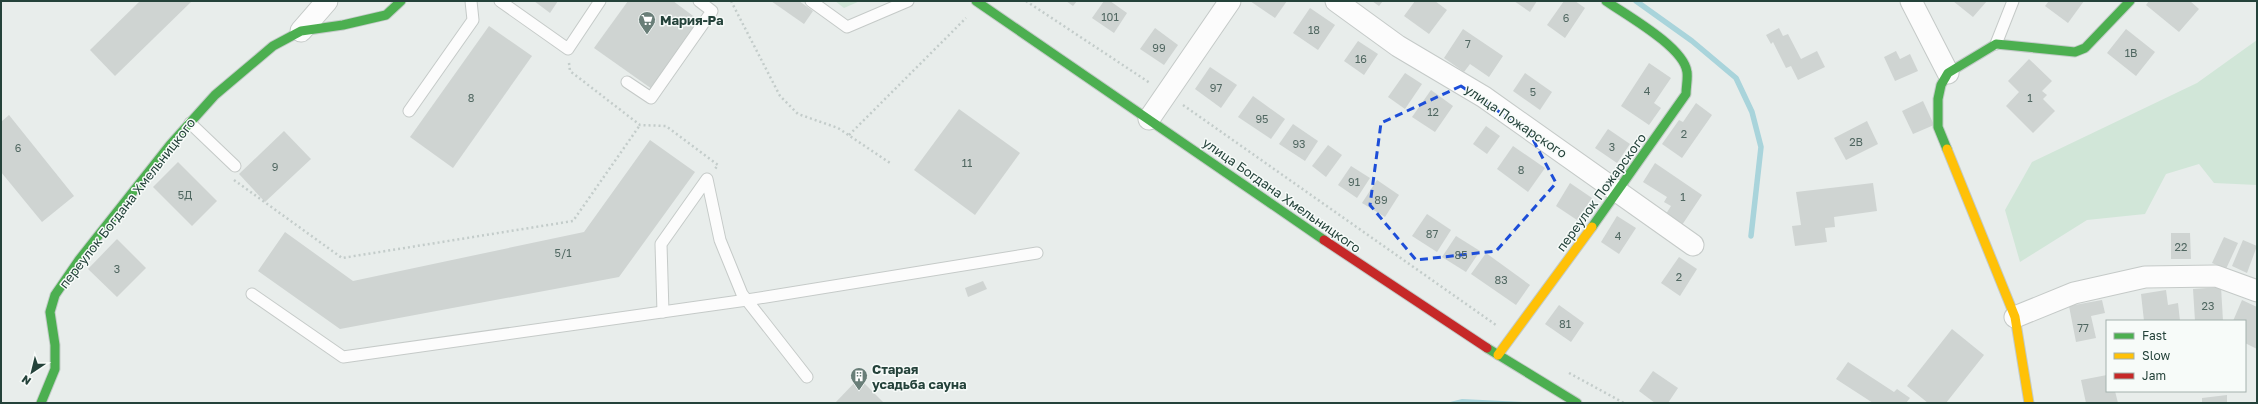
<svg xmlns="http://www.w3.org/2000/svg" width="2258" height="404" viewBox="0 0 2258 404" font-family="'Golos Text',sans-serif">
<rect width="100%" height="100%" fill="#e8edeb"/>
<!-- green -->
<g fill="#d1e6d8">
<polygon points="835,1 860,1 844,8"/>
<polygon points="2257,40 2257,185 2214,183 2199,164 2166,174 2145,214 2087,220 2020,262 2005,210 2032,162 2197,83"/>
</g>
<!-- water -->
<polygon fill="#a9d4db" points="1462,399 1523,402 1524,403 1446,403"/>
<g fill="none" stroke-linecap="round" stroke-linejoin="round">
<!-- stream -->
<polyline stroke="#a9d4db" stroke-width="5.5" points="1636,1 1692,41 1736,78 1752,112 1761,147 1751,236"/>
</g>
<!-- building -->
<g fill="#cfd4d2">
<polygon points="140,1 192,1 115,76 90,50"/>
<polygon points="534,1 558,1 550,13"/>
<polygon points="628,1 673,1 700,21 652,89 594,48"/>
<polygon points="771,1 799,1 813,11 804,24"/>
<polygon points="1066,1 1077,1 1073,6"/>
<polygon points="1104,1 1110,1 1127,13 1114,33 1092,18"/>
<polygon points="1250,1 1287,1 1275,18"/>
<polygon points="1372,1 1383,1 1379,6"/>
<polygon points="1415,1 1435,1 1447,10 1429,34 1404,16"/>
<polygon points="1514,1 1537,1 1530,12"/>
<polygon points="1564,1 1575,1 1585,8 1565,38 1547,25"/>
<polygon points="1953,1 1987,1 1973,17"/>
<polygon points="2049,1 2084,1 2068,23 2045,6"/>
<polygon points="2149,1 2190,1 2199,9 2179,32 2146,5"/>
<polygon points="1310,8 1335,25 1318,50 1293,33"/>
<polygon points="489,26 532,56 453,168 410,137"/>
<polygon points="1155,28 1178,45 1164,65 1140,49"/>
<polygon points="1779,28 1783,36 1788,34 1801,59 1817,51 1825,67 1798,80 1791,66 1786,68 1773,42 1771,44 1766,35"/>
<polygon points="1463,29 1503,56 1489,77 1470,64 1464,72 1444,58"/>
<polygon points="2126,29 2155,52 2136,76 2107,53"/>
<polygon points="1358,41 1378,54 1364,75 1344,61"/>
<polygon points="1896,51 1900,59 1910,54 1918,71 1895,81 1884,57"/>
<polygon points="2029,59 2052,81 2042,91 2047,95 2043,99 2055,111 2033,133 2006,106 2019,92 2008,81"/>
<polygon points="1649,63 1671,78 1654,103 1661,108 1649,125 1621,106"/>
<polygon points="1210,67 1237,85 1221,108 1195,89"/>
<polygon points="1405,73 1422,84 1405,109 1388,97"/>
<polygon points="1525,73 1552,92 1540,110 1513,91"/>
<polygon points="1431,90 1453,106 1435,132 1412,117"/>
<polygon points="1253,96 1285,119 1271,139 1238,117"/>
<polygon points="1923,101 1934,125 1913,134 1902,111"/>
<polygon points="1696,103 1712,115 1682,158 1662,144 1679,120 1683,122"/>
<polygon points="959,109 1020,153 975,215 914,170"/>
<polygon points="9,115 74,196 42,222 1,172 1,122"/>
<polygon points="1867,121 1878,144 1846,160 1834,138"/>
<polygon points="1293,124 1318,141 1305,161 1279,144"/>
<polygon points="1486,126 1500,136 1487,154 1473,144"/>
<polygon points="1608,129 1630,144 1617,163 1595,148"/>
<polygon points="284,131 311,159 265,202 239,174"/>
<polygon points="650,140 695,172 619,277 340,329 258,271 285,232 353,281 584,232"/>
<polygon points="1328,145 1342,155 1326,177 1312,166"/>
<polygon points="1513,146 1545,168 1528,192 1497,169"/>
<polygon points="178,162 217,201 192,226 153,187"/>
<polygon points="1655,163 1702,195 1680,228 1664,217 1671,206 1664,202 1667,197 1643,182"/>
<polygon points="1351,166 1370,178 1357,198 1338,185"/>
<polygon points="1377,180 1399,195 1385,217 1362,203"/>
<polygon points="1570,183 1592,198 1577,220 1556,206"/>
<polygon points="1873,183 1877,211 1834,217 1835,227 1825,228 1827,242 1795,246 1792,226 1801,225 1796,192"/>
<polygon points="1427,214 1451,230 1437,252 1412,236"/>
<polygon points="1617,216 1636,228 1619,254 1601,242"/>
<polygon points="2171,233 2190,233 2191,259 2171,259"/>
<polygon points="1456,236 1480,251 1466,272 1442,257"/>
<polygon points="2224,237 2238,243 2226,269 2212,263"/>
<polygon points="117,239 146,268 117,297 88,269"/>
<polygon points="2243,240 2257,246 2247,273 2232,266"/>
<polygon points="1486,253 1530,285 1516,305 1471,274"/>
<polygon points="1679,257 1697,269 1680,296 1661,283"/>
<polygon points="983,281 987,289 968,297 965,288"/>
<polygon points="2221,287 2223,321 2195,321 2193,289"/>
<polygon points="2166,290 2168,305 2178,303 2180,321 2144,321 2141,294"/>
<polygon points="2102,300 2105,313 2091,316 2096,338 2076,342 2069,306"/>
<polygon points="2242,300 2257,307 2257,349 2245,343 2245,321 2233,321"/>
<polygon points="1559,305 1584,323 1571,342 1545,324"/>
<polygon points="1952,329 1984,355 1946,403 1928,403 1907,386"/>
<polygon points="1848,362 1894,392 1897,389 1910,398 1906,403 1873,403 1836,379"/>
<polygon points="1653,371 1678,388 1668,403 1655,403 1639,391"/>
<polygon points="2107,375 2107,391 2115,391 2118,403 2086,403 2081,380"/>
<polygon points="859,378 884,403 835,403"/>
<polygon points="2227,395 2227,403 2202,403 2202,398"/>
</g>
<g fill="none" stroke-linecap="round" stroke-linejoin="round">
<defs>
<g id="lane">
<polyline points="500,1 568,49 600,1"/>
<polyline points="811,1 847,27 908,1"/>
<polyline points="1996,44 2013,1"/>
<polyline points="627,82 651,98 712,11 699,1"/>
<polyline points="409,111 473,20 471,1"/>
<polyline points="190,123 235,166"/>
<polyline points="252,294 343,357 747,300 1037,253"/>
<polyline points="663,312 661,244 707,179 720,240 742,294 807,377"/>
</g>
<g id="street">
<polyline points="1336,1 1398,46 1484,97 1693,245"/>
<polyline points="1911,1 1948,73"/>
<polyline points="301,31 327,1"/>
<polyline points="1149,119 1230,1"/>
<polyline points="2015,317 2074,293 2145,277 2216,276 2257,291"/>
</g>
<g id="fast">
<polyline points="976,1 1324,240"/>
<polyline points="1947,149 1938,127 1938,99 1941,85 1948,73 1996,44 2075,52 2085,48 2130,1"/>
<path d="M 1592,227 L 1686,94 C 1686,87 1688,79 1687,72 C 1684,47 1626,15 1606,1"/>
<polyline points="1487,348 1577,403"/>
<polyline points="41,403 55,369 55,345 50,312 55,295 79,260 170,145 215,95 273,46 301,31 343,25 386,15 401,1"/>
</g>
<g id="slow">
<polyline points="1947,149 2015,317 2029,403"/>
<polyline points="1498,355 1592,227"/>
</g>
<polyline id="jam" points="1324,240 1487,348"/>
</defs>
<!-- lane casing -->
<use href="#lane" stroke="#c5cac8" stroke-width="13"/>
<!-- street casing -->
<use href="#street" stroke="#c5cac8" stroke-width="23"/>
<!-- fast casing -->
<use href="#fast" stroke="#c3cbc8" stroke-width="11"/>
<!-- slow casing -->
<use href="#slow" stroke="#c3cbc8" stroke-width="11"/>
<!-- jam casing -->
<use href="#jam" stroke="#c3cbc8" stroke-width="11"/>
<!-- path -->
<g stroke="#c3ccca" stroke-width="2.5" stroke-dasharray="2 3" stroke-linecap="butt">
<polyline points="731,1 780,96 798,114 838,128 890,163"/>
<polyline points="1026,1 1150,83"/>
<polyline points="569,63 570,71 640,125 666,126 718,165 715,169"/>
<polyline points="1183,105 1496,325"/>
<polyline points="849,135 966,18"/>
<polyline points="234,180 342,258 573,221 640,125"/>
<polyline points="1569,373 1624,403"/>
</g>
<!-- lane -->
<use href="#lane" stroke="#fcfcfc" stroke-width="11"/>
<!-- street -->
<use href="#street" stroke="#fcfcfc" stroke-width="21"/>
<!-- fast -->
<use href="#fast" stroke="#4caf50" stroke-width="9"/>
<!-- slow -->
<use href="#slow" stroke="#ffc107" stroke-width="9"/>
<!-- jam -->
<use href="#jam" stroke="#c62828" stroke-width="9"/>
</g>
<!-- marked area -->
<path fill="none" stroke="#1d4ed8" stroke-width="3" stroke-dasharray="8 5" stroke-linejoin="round" d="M 1461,86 L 1529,132 L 1556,183 L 1496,251 L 1416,260 L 1370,205 L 1381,123 Z"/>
<!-- icons -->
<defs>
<symbol id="supermarket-pin" viewBox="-11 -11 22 30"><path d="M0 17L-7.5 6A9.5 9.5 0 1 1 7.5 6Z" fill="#697e78" stroke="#f7fbf9"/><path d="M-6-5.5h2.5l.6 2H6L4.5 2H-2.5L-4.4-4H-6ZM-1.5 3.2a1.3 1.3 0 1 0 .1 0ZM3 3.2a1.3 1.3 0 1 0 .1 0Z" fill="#fff"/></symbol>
<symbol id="building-pin" viewBox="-11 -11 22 30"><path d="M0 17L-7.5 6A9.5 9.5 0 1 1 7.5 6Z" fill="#697e78" stroke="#f7fbf9"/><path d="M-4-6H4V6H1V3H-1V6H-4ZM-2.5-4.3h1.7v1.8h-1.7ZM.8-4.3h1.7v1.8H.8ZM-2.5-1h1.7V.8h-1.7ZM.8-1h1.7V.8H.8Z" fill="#fff"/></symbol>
</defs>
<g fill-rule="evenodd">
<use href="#supermarket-pin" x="637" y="10" width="20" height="27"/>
<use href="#building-pin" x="849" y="366" width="20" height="27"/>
</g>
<g text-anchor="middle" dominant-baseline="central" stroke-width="3" stroke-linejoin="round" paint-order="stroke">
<!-- number labels -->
<g font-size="11" fill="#506761">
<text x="1110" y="16">101</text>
<text x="1566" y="17">6</text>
<text x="1314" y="29">18</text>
<text x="1468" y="43">7</text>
<text x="1159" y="47">99</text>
<text x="2131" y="52">1В</text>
<text x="1361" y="58">16</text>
<text x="1216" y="87">97</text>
<text x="1647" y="90">4</text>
<text x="1533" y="91">5</text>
<text x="471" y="97">8</text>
<text x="2030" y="97">1</text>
<text x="1433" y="111">12</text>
<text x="1262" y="118">95</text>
<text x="1684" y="133">2</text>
<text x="1856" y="141">2В</text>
<text x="1299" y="143">93</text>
<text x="1612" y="146">3</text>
<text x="18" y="147">6</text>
<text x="967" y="162">11</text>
<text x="275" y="166">9</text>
<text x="1521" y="169">8</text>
<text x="1354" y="181">91</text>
<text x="185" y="194">5Д</text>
<text x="1683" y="196">1</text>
<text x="1381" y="199">89</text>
<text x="1432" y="233">87</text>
<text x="1618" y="235">4</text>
<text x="2181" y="246">22</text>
<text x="563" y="252">5/1</text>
<text x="1461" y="254">85</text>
<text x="117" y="268">3</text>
<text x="1679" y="276">2</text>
<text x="1501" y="279">83</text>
<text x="2208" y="305">23</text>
<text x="1565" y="323">81</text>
<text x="2083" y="327">77</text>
</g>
<!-- poi labels -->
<g font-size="13" font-weight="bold" fill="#24423a" stroke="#f7fbf9" text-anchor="start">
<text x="660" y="20">Мария-Ра</text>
<text x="872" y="369">Старая<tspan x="872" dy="15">усадьба сауна</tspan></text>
</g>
<!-- street labels -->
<g font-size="13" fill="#24423a" stroke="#f7fbf9">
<text transform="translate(1516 121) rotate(34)">улица Пожарского</text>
<text transform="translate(1601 192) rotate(-54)">переулок Пожарского</text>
<text transform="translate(1282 195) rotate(35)">улица Богдана Хмельницкого</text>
<text transform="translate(127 203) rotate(-52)">переулок Богдана Хмельницкого</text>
</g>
</g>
<!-- border -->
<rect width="2258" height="404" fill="none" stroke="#24423a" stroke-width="4"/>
<!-- legend -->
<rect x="2106" y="320" width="140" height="72" fill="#f7fbf9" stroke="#a3b1ad"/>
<rect x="2114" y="333" width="20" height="6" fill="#4caf50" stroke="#a3b1ad"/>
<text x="2142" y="340" font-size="12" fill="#24423a">Fast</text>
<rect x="2114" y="353" width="20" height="6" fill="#ffc107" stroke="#a3b1ad"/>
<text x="2142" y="360" font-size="12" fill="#24423a">Slow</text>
<rect x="2114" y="373" width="20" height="6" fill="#c62828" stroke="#a3b1ad"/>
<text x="2142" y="380" font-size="12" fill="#24423a">Jam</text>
<!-- north arrow -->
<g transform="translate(32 372) rotate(215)" stroke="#f7fbf9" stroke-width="3" paint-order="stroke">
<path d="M0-3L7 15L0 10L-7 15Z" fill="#24423a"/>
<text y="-6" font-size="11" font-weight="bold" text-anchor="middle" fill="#24423a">N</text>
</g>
</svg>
